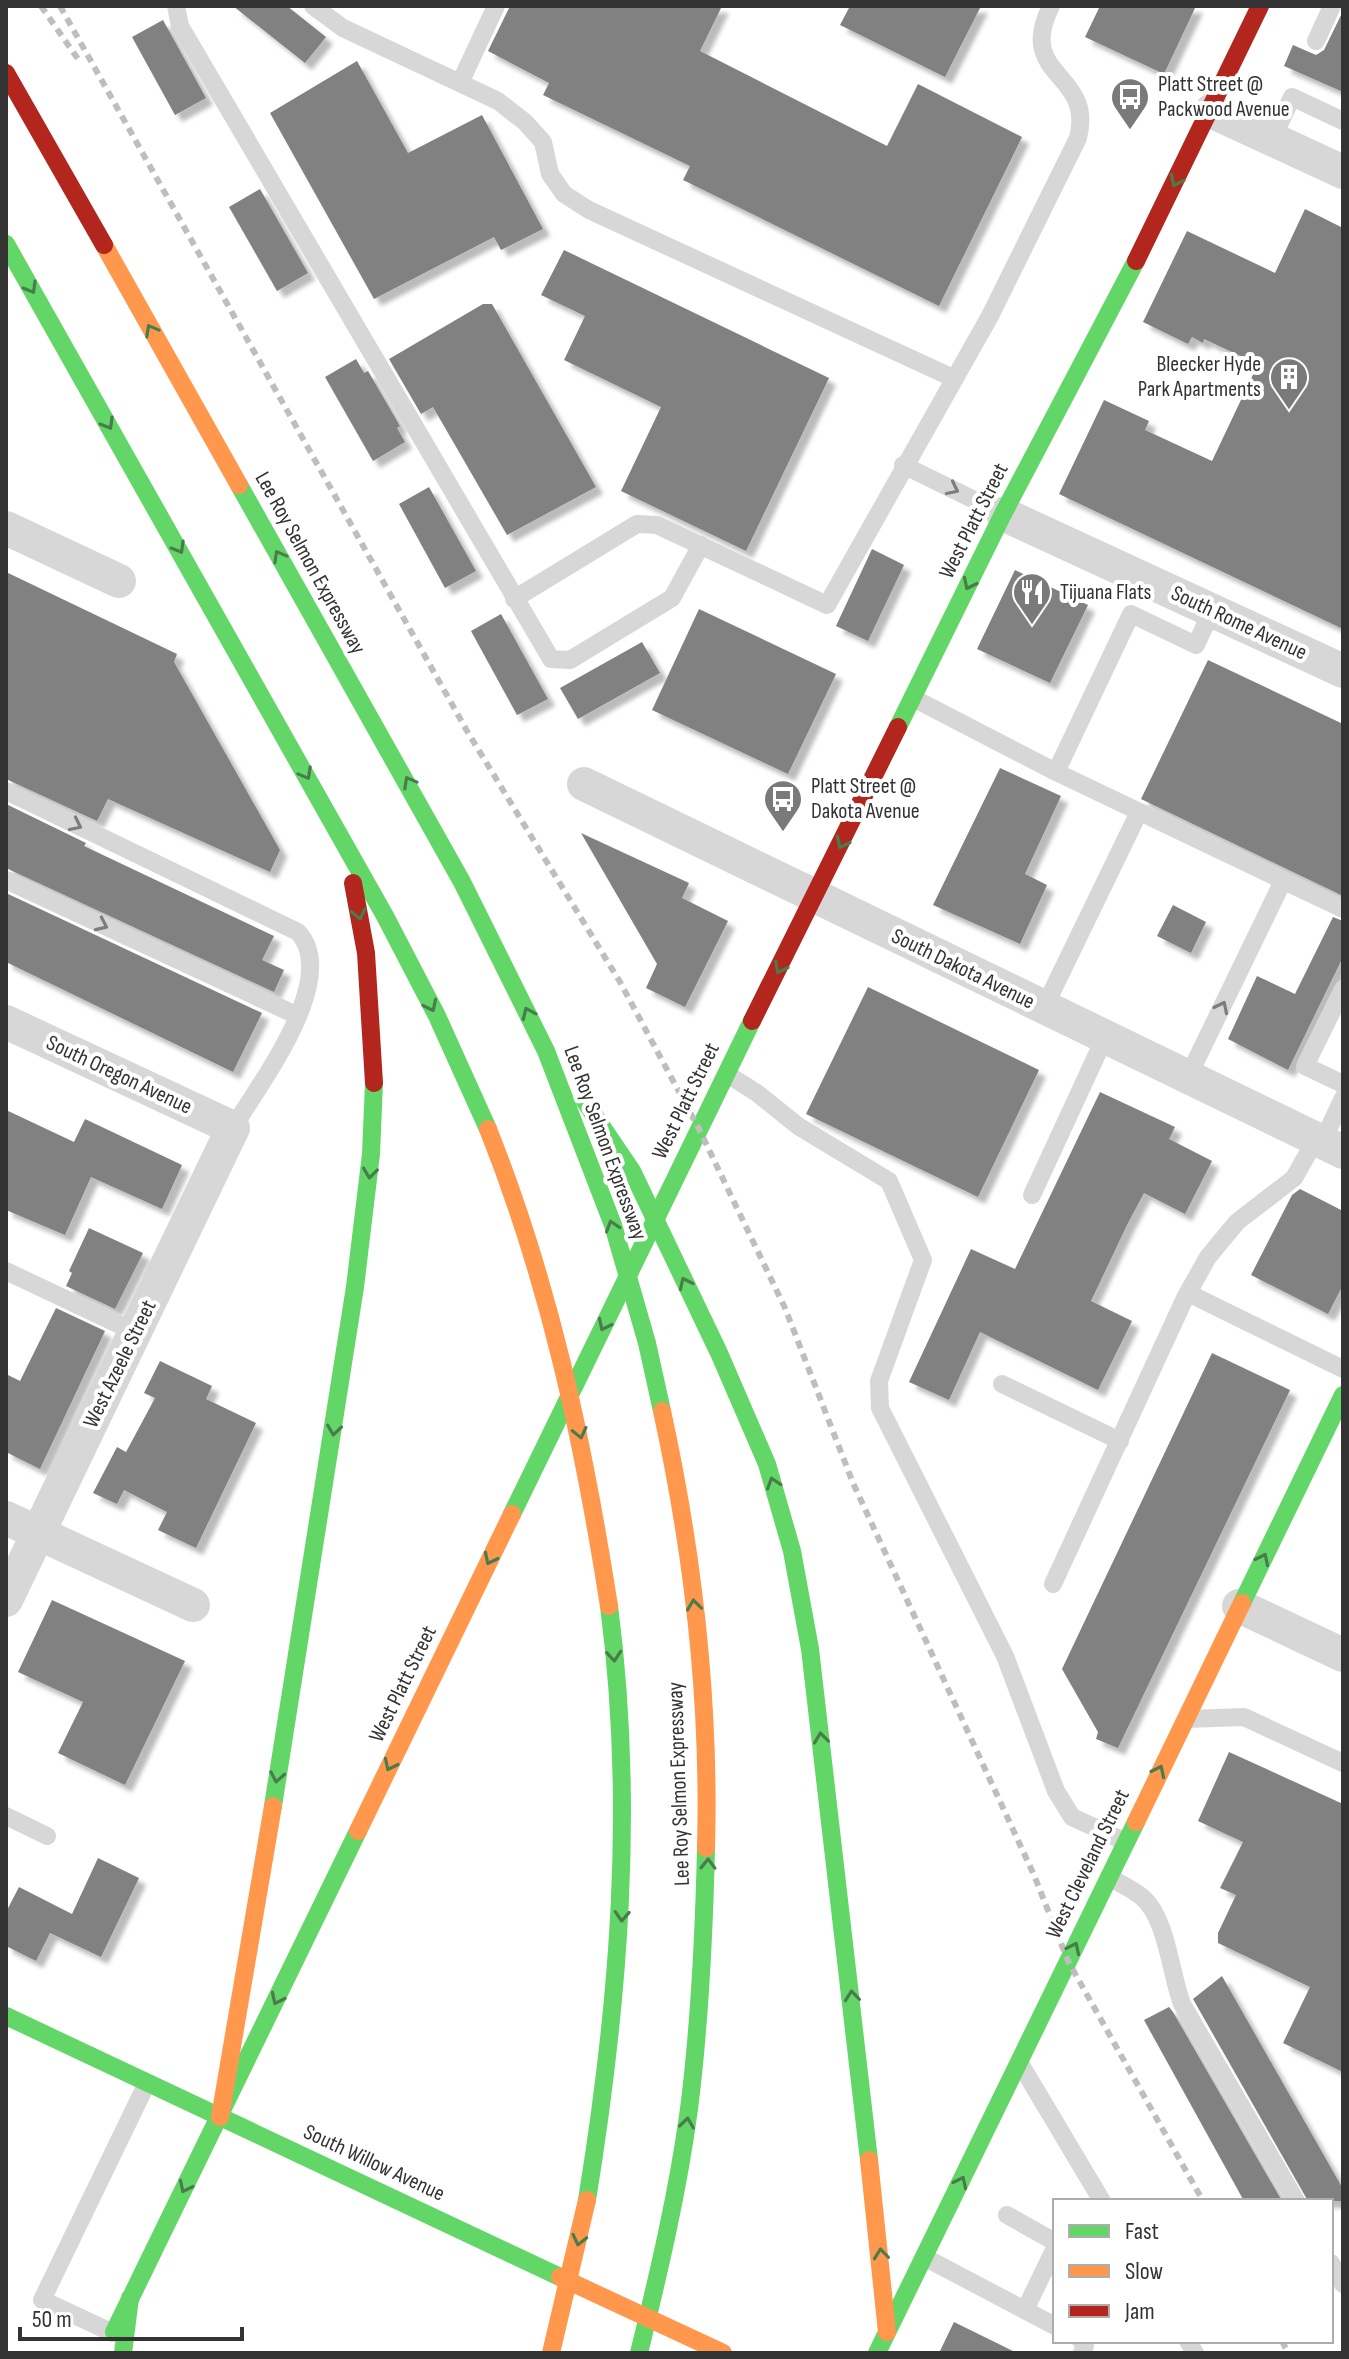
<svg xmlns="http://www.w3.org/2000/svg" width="1349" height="2359" viewBox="0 0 1349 2359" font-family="'Sofia Sans Condensed',sans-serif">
<defs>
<filter id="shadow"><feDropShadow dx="7" dy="7" stdDeviation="2" flood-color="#0004"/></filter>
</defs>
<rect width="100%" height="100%" fill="#fff"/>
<!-- building -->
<g fill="#818181" filter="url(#shadow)">
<polygon points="233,6 287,6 326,37 305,63"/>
<polygon points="510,6 722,6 700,51 887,146 918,84 1022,137 939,306 683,180 690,166 543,95 549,83 488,51"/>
<polygon points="850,6 981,6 945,77 840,25"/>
<polygon points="1100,6 1196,6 1164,74 1085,37"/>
<polygon points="1343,11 1343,92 1284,66 1293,45 1316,55 1324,50"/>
<polygon points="163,20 206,98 175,115 132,37"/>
<polygon points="357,61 408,153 482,115 543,229 501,250 494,237 374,299 270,113"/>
<polygon points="260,189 308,273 277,291 229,207"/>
<polygon points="1305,209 1343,228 1343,629 1059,494 1104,400 1149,421 1145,430 1212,461 1258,364 1204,339 1203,343 1192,337 1188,344 1143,322 1187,231 1275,273"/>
<polygon points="564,250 829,378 746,551 621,491 661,407 564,360 585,316 541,295"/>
<polygon points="483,304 492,304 596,487 507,535 433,407 421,414 389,359"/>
<polygon points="356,359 364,373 368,371 400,426 397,428 405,442 373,461 325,377"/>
<polygon points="429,487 476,571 445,588 399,504"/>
<polygon points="872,549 904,565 868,641 836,626"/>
<polygon points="1015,570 1088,605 1050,683 977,649"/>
<polygon points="6,572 177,654 174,662 280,850 270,872 108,799 97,821 6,779"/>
<polygon points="699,609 836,674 788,774 652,710"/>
<polygon points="501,614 548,699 517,715 471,631"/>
<polygon points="642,642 660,673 578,719 560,688"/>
<polygon points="1208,660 1343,724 1343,896 1141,799"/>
<polygon points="1000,768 1061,796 1025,874 1047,885 1020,944 933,905"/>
<polygon points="6,804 86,843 84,846 274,936 262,960 284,970 274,992 6,868"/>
<polygon points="581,833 689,883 682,898 728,921 685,1007 646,988 657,964"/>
<polygon points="6,893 262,1013 233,1072 6,962"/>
<polygon points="1173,905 1206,922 1191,953 1157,936"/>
<polygon points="1333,917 1343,921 1343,957 1288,1070 1228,1039 1257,976 1295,994"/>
<polygon points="868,987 1039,1070 978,1197 806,1114"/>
<polygon points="1100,1092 1175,1127 1169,1139 1212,1161 1185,1214 1144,1193 1128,1223 1091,1301 1132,1321 1098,1390 980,1332 949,1400 909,1382 971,1249 1015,1269"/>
<polygon points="6,1110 74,1142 85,1119 182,1165 162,1209 91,1177 65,1235 6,1210"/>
<polygon points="1300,1189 1343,1211 1343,1285 1328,1314 1251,1275 1292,1195"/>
<polygon points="89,1228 143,1253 115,1309 66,1286 72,1273 69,1271"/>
<polygon points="56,1308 105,1331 40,1469 6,1452 6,1374 20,1381"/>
<polygon points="1212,1353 1290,1390 1118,1748 1096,1739 1098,1732 1062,1669"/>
<polygon points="160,1361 212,1386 206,1399 256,1423 196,1548 158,1530 167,1512 124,1490 117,1504 93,1493 117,1447 126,1452 155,1398 144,1393"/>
<polygon points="52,1600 185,1661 125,1785 58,1753 83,1702 18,1672"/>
<polygon points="1229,1752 1343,1804 1343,2072 1283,2043 1310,1987 1218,1943 1218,1933 1236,1895 1220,1888 1243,1842 1198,1821"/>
<polygon points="98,1858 139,1878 101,1957 50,1933 36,1961 6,1946 6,1912 19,1887 72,1914"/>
<polygon points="1222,1976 1343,2189 1343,2201 1308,2201 1193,1999"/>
<polygon points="1169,2007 1173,2012 1282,2201 1244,2201 1144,2020"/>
<polygon points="954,2322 1017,2353 939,2353"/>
</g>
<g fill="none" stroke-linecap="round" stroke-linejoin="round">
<!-- lane -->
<g stroke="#d7d7d7" stroke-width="18">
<polyline points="176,6 180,26 551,659 570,660 672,598 701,545"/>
<polyline points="313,6 343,28 498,101 525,122 543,142 550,174 564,194 589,210 953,378"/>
<polyline points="1316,41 1332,6"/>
<polyline points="460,83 496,6"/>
<polyline points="1272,140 1292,97 1343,121"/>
<polyline points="903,465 1003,514"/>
<path d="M 514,599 L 637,524 L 657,525 L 827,605 L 990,316 L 1078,138 C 1095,71 1015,78 1051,6"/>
<polyline points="913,698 1056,772 1131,614 1196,645 1212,610"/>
<polyline points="1056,772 1343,909"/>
<path d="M 6,791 L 298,932 C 341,979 259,1084 233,1128"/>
<polyline points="6,880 298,1016"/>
<polyline points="1343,989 1305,1066 1343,1084"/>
<polyline points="1044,1008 1139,812"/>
<polyline points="727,1074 757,1093 798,1126 889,1181 923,1260 879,1381 880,1408 1005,1656 1056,1791 1072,1817 1126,1842"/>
<polyline points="1188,1077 1283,881"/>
<polyline points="1322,1143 1343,1098"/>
<polyline points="1032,1195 1105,1037"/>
<polyline points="6,1271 135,1332"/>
<polyline points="1188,1293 1343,1369"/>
<polyline points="1002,1384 1120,1441"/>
<polyline points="1053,1584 1185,1298 1208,1257 1237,1222 1294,1178 1316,1139"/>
<polyline points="1187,1719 1244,1717 1343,1763"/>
<polyline points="6,1816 47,1836"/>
<path d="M 1109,1877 C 1119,1883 1132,1889 1142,1897 C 1167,1918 1170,1972 1182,2004 L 1296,2201"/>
<polyline points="1021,2065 1102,2201"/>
<polyline points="1007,2215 1055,2242"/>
<polyline points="924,2257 1055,2326"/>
<polyline points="1331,2263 1343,2284"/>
<polyline points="1025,2310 1055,2248"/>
<polyline points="113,2333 42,2300 147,2083"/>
<polyline points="1081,2341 1085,2346 1082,2353"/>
<polyline points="1188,2341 1195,2353"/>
</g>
<!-- street -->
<g stroke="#d7d7d7" stroke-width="34">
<polyline points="1211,111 1343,172"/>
<polyline points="1003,514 1343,671"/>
<polyline points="6,528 119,581"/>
<polyline points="584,784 1343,1152"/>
<polyline points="6,1022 233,1128 6,1600"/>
<polyline points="6,1518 193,1605"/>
<polyline points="1239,1606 1343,1655"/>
</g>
<!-- fast -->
<g stroke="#63d668" stroke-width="18">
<polyline points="6,244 385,916 437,1016 488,1129"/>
<polyline points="239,485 462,882 546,1051 613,1225 647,1343 662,1411"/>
<polyline points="898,727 1003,514 1136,261"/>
<polyline points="584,1100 632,1171 719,1353 767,1464 792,1551 810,1649 869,2160"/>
<polyline points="512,1514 752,1021"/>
<polyline points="1242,1603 1343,1395"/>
<polyline points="273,1806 355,1287 371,1154 374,1083"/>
<polyline points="6,2016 560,2277"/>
<path d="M 587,2200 C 619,2003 635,1805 609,1606"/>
<polyline points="114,2332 358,1831"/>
<polyline points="123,2353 130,2298"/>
<path d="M 639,2353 C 659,2272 678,2191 689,2109 C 700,2022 704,1935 706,1848"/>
<polyline points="877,2353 1136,1822"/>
</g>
<!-- slow -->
<g stroke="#ff974d" stroke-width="18">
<polyline points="104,245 239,485"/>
<path d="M 488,1129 C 550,1285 583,1440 609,1606"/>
<path d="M 662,1411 C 693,1553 710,1702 706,1848"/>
<polyline points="1136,1822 1242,1603"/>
<polyline points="358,1831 512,1514"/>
<polyline points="220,2117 273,1806"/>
<polyline points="869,2160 887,2332"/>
<polyline points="560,2277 723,2353"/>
<polyline points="551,2353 587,2200"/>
</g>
<!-- jam -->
<g stroke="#b3261e" stroke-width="18">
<polyline points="6,73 104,245"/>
<polyline points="1136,261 1260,6"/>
<polyline points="353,883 366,953 374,1083"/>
<polyline points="752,1021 898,727"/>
</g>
<!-- rail -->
<g stroke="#bebebe" stroke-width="6" stroke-dasharray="8 6" stroke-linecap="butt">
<polyline points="41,6 78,59"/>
<polyline points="60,6 467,731 620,982 699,1129 785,1308 853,1483 1034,1875 1068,1961 1203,2201"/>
<polyline points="1282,2341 1288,2353"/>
</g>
</g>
<!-- one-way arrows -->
<defs><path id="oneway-chevron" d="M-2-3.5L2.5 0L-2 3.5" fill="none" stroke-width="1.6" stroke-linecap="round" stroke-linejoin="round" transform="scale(2)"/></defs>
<g stroke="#497c4b">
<use href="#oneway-chevron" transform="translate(1176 181) rotate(116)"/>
<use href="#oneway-chevron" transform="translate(31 288) rotate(60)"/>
<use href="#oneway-chevron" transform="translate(151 330) rotate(-119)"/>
<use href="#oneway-chevron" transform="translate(108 424) rotate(60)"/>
<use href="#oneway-chevron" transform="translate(179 548) rotate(60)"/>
<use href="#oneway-chevron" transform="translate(279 556) rotate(-119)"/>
<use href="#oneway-chevron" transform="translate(969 584) rotate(116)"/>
<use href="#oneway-chevron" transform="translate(306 774) rotate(61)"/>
<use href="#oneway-chevron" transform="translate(409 782) rotate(-119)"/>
<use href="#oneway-chevron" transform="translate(842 843) rotate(116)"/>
<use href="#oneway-chevron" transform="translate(359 914) rotate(78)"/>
<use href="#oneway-chevron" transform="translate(780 968) rotate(117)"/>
<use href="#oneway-chevron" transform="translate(431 1006) rotate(64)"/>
<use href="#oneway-chevron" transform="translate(528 1013) rotate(-114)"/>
<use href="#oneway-chevron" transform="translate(370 1173) rotate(97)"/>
<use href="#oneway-chevron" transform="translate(612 1226) rotate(-108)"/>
<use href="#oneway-chevron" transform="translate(685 1283) rotate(-116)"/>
<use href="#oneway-chevron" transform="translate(604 1325) rotate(116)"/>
<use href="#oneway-chevron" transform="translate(334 1430) rotate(98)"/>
<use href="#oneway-chevron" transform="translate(580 1433) rotate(77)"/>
<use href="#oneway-chevron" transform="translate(773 1483) rotate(-108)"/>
<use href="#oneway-chevron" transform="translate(490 1559) rotate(116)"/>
<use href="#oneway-chevron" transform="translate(1263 1559) rotate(-64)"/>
<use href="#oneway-chevron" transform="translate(694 1605) rotate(-97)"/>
<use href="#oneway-chevron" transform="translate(614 1656) rotate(85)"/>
<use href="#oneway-chevron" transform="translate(821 1738) rotate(-97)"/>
<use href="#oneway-chevron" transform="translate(390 1765) rotate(116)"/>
<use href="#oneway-chevron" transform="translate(1159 1771) rotate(-64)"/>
<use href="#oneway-chevron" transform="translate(277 1777) rotate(100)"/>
<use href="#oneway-chevron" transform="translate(708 1864) rotate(-89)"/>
<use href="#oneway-chevron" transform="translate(622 1916) rotate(93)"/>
<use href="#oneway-chevron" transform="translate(1074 1948) rotate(-64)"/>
<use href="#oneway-chevron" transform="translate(852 1996) rotate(-96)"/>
<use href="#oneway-chevron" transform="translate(277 1999) rotate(116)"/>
<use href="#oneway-chevron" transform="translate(687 2123) rotate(-82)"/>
<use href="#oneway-chevron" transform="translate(961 2182) rotate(-64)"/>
<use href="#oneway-chevron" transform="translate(185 2187) rotate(116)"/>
<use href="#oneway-chevron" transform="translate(579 2240) rotate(103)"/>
<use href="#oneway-chevron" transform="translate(881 2254) rotate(-96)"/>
</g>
<g stroke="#7d7d7d">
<use href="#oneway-chevron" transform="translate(953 489) rotate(26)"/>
<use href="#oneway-chevron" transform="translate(76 825) rotate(26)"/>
<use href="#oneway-chevron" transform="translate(102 925) rotate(25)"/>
<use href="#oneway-chevron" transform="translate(1222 1007) rotate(-64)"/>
</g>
<!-- icons -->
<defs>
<symbol id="bus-pin" viewBox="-11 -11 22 30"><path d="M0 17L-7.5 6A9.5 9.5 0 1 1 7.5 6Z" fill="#7a7a7a" stroke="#fff"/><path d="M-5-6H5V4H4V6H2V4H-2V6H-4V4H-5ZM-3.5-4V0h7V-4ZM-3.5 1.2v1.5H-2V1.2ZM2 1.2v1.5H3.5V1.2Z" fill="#fff"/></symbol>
<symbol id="building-pin" viewBox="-11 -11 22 30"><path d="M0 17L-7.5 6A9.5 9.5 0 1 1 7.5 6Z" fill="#7a7a7a" stroke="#fff"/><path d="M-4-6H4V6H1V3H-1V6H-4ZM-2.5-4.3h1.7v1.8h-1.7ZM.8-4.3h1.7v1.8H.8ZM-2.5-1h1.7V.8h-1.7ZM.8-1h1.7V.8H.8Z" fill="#fff"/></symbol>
<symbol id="restaurant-pin" viewBox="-11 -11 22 30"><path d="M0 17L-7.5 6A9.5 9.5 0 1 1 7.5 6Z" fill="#7a7a7a" stroke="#fff"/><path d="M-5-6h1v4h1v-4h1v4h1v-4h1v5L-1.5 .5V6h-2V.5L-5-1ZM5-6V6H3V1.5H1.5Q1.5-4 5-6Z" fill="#fff"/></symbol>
</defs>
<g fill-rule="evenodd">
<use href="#bus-pin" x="1108" y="75" width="44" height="60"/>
<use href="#building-pin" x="1267" y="355" width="44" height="60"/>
<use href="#restaurant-pin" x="1010" y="570" width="44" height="60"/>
<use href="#bus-pin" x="761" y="777" width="44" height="60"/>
</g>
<g text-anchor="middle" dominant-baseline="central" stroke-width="8" stroke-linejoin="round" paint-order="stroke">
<!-- poi labels -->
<g font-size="22" fill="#333" stroke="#fff" text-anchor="start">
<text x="1158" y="84">Platt Street @<tspan x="1158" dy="25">Packwood Avenue</tspan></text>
<text x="1261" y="364" text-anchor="end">Bleecker Hyde<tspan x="1261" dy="25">Park Apartments</tspan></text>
<text x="1060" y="592">Tijuana Flats</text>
<text x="811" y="786">Platt Street @<tspan x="811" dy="25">Dakota Avenue</tspan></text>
</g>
<!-- street labels -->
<g font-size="22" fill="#333" stroke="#fff">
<text transform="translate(974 521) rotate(-63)">West Platt Street</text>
<text transform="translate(310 563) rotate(61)">Lee Roy Selmon Expressway</text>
<text transform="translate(1239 623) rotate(25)">South Rome Avenue</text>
<text transform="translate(963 969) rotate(26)">South Dakota Avenue</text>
<text transform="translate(119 1075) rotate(25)">South Oregon Avenue</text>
<text transform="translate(686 1101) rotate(-64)">West Platt Street</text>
<text transform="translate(605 1143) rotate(70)">Lee Roy Selmon Expressway</text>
<text transform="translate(120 1364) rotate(-64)">West Azeele Street</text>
<text transform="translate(403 1684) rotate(-64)">West Platt Street</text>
<text transform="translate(679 1784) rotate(-92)">Lee Roy Selmon Expressway</text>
<text transform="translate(1088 1864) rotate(-64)">West Cleveland Street</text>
<text transform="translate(374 2163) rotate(25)">South Willow Avenue</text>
</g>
</g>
<!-- border -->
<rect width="1349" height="2359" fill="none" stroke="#333333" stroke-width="16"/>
<!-- legend -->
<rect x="1053" y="2199" width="280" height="144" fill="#ffffff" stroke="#adadad" stroke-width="2"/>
<rect x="1069" y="2225" width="40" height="12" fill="#63d668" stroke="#adadad" stroke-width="2"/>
<text x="1125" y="2239" font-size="24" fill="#333333">Fast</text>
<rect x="1069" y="2265" width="40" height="12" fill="#ff974d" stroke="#adadad" stroke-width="2"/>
<text x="1125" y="2279" font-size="24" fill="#333333">Slow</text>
<rect x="1069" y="2305" width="40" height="12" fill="#b3261e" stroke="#adadad" stroke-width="2"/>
<text x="1125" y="2319" font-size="24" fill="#333333">Jam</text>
<!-- scale -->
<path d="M20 2327v12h222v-12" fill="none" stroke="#333333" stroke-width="4"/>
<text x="32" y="2327" font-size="24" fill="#333333" stroke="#ffffff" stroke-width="6" paint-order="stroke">50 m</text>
</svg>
